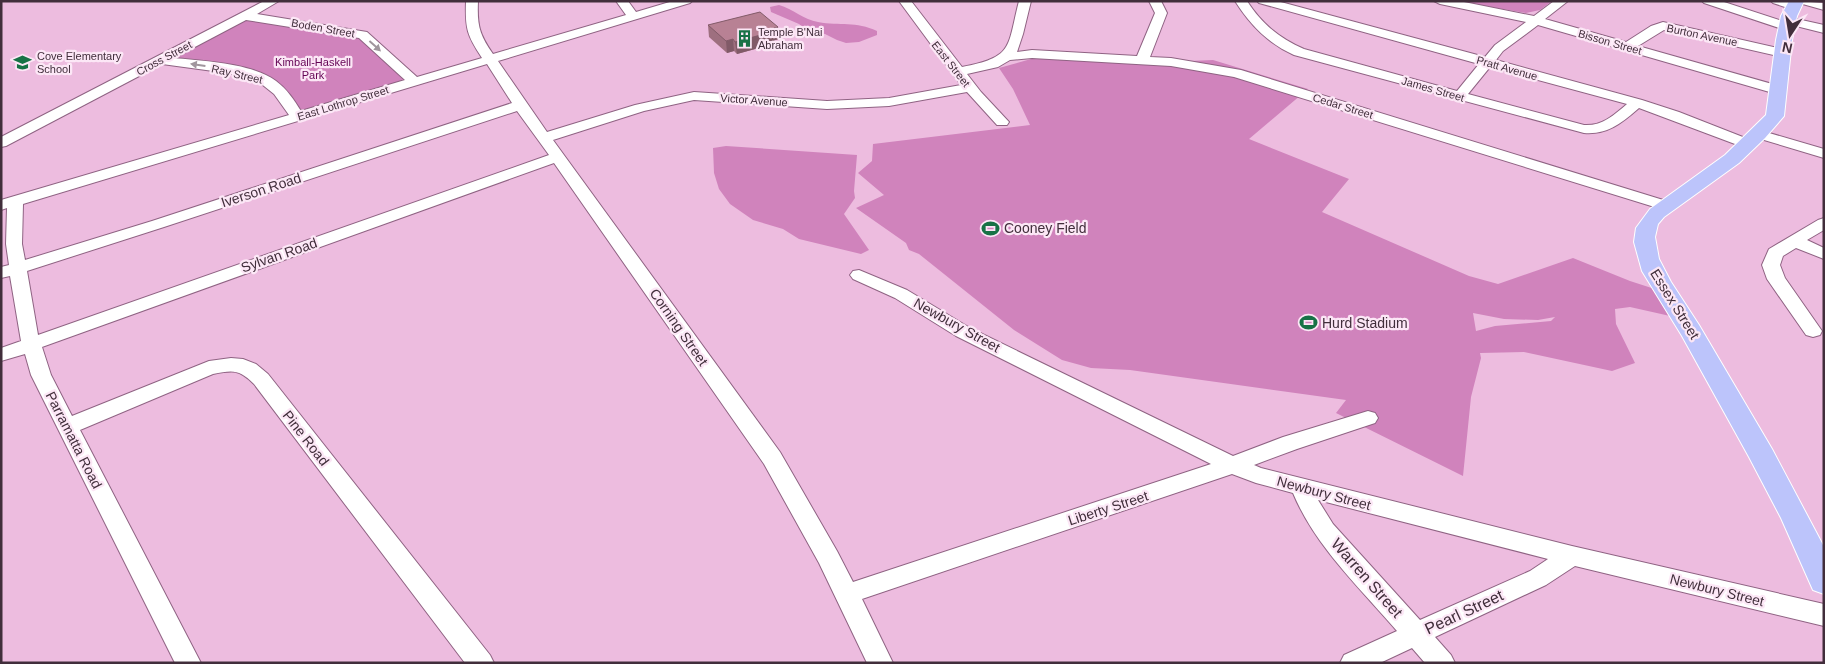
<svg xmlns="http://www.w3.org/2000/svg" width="1825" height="664" viewBox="0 0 1825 664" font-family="Arial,sans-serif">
<rect width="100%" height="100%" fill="#edbcdf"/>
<!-- green -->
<g fill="#d083bc" fill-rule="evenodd">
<polygon points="1456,1 1552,1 1540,10 1526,13"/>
<path d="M 779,5 C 793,9 804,20 818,22 C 840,26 856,21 877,31 L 877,35 L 859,42 L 846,43 L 837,40 L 825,34 L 808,31 L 799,24 L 771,12 L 770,7 Z"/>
<polygon points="245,16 363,35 415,79 297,117 274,86 253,75 161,60"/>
<path d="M 1044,51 L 1189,61 L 1213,60 L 1308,89 L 1249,139 L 1349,179 L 1322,212 L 1469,276 L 1498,284 L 1573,258 L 1630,281 L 1667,293 L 1679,318 L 1630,307 L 1615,309 L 1616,324 L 1635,363 L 1612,371 L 1524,352 L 1480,353 L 1481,358 L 1471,397 L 1463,476 L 1336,413 L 1346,400 L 1130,370 L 1091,368 L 1062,360 L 1014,330 L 919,254 L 909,250 L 906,243 L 856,208 L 884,195 L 858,173 L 872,161 L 873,144 L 1030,125 L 1013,89 L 999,68 L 1031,59 ZM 1473,313 L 1504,319 L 1538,320 L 1555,317 L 1551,321 L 1495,326 L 1476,331 Z"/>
<polygon points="726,146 857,155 854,191 855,198 844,214 869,250 861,254 799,239 783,229 753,220 730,204 719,189 714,173 713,148"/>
</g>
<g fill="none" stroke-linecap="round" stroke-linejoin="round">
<defs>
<g id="minor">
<path d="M 264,1 L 279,1 L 257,14 L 367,32 L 417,77 L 482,58 C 467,35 465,29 466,1 L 478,1 C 477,25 479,34 493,54 L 626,15 L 616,1 L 628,1 L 636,12 L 673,1 L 692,1 L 690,3 L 498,61 L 547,132 L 635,105 L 694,92 L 827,101 L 889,98 L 961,85 L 899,1 L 911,1 L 962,67 C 1014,57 1007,48 1019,1 L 1031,1 L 1023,34 L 1017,52 L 1032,50 L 1137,56 L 1155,13 L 1149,1 L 1161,1 L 1167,13 L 1150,57 L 1171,58 L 1241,70 L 1673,203 L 1675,206 L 1673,209 L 1661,209 L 1234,77 L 1171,66 L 1032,58 L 1010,60 L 998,67 L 967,74 L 981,92 L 1009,122 L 1007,125 L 997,125 L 967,92 L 889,106 L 827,109 L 694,100 L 644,111 L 553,140 L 780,452 L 837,551 L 853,582 L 1211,464 L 956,336 L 895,298 L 853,279 L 850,275 L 853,271 L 859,270 L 907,290 L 970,328 L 1233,456 L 1283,437 L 1368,411 L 1375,413 L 1378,418 L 1375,423 L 1297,449 L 1254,465 L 1261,468 L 1572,546 L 1824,604 L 1824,626 L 1575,566 L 1546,585 L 1435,637 L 1451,655 L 1455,663 L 1425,663 L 1412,648 L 1380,663 L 1340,663 L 1344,655 L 1397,631 C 1360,588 1315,546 1293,493 L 1256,483 L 1232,474 L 862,599 L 893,663 L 867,663 L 819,563 L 764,464 L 554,163 L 42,347 L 51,375 L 72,416 L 209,361 L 231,358 L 243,359 L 256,364 L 268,374 L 490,655 L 494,663 L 465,663 L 254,384 C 239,369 233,370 213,374 L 80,430 L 201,663 L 175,663 L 31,375 L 25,354 L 1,361 L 1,348 L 21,341 L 10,276 L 1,278 L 1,267 L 9,265 L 6,244 L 7,208 L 1,210 L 1,200 L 289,115 L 274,94 L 259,82 L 228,73 L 162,64 L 6,146 L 1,147 L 1,137 ZM 246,20 L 359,38 L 405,80 L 301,111 C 294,100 287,89 276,81 C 252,63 203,61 174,58 ZM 487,64 L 512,103 L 152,221 L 25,260 L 22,244 L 23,204 ZM 517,111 L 549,155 L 38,335 L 27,271 L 164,227 ZM 1318,500 L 1548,559 L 1530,571 L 1420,620 L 1333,524 Z"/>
<path d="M 1235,1 L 1247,1 C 1262,24 1279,38 1304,49 L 1457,91 L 1479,64 L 1259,3 L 1257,1 L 1277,1 L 1485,57 L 1495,45 L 1526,22 L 1440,4 L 1434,1 L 1459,1 L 1534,16 L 1554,1 L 1568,1 L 1545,19 L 1626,42 L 1651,26 L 1663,22 L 1787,50 L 1788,53 L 1782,57 L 1664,30 L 1638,46 L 1783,87 L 1785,90 L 1778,94 L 1773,93 L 1538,25 L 1503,51 L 1496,60 L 1642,100 L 1679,112 L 1753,141 L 1755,144 L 1753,147 L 1743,147 L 1639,108 C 1622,123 1607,135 1584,133 L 1294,55 C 1268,43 1251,26 1235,1 ZM 1490,67 L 1627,104 C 1613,116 1602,126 1584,125 L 1468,94 Z"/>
<polygon points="1702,1 1721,1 1782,21 1788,17 1824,25 1824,33 1792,25 1790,29 1782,29 1704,3"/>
<polygon points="1771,1 1790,1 1800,6 1794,10 1773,3"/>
<polygon points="1797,1 1824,3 1824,10 1799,3"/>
<polygon points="1759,130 1824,149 1824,158 1754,137 1752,134 1754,131"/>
<polygon points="1824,218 1824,230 1807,240 1824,248 1824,259 1796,248 1783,256 1780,265 1785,278 1822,331 1820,335 1813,337 1806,335 1767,279 1762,265 1769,249 1818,220"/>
</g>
<polygon id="major" points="1789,1 1804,1 1797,16 1792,40 1784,116 1765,138 1739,163 1664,217 1658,224 1655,237 1659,259 1671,282 1699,325 1772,449 1824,547 1824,594 1813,590 1781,518 1749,457 1682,336 1642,271 1634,242 1636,228 1650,209 1725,155 1766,115 1776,40 1781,16"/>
</defs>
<!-- minor casing -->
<use href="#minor" stroke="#8f6383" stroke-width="2"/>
<!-- major casing -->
<use href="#major" stroke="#fff" stroke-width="2"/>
<!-- minor -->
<use href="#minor" fill="#fff" fill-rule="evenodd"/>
<!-- major -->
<use href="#major" fill="#bcc4fb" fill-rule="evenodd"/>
</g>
<!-- wall -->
<polygon fill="#9e6f7f" points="708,25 779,39 769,42 769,45 737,54 734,51 727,53 709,37"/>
<!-- shaded-wall -->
<g fill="#815a68">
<polygon points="778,27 779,39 769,42 769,45 737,54 735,42 765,31"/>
<polygon points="733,39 734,51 727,53 726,41"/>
</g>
<!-- building -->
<polygon fill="#b88194" stroke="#815a68" points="760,12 778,27 765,31 768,33 735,42 733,39 726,41 708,25"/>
<!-- one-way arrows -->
<defs><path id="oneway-solid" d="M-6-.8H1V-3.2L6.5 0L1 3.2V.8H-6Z" transform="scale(1.25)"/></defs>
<g fill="#a0969d">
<use href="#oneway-solid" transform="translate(375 46) rotate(42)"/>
<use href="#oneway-solid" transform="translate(198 65) rotate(-172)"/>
</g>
<!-- icons -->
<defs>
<symbol id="building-bare" viewBox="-9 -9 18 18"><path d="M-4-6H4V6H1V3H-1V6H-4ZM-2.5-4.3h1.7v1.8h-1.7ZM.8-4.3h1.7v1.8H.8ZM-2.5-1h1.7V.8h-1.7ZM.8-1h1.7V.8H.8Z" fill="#177246" stroke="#fce7f6" stroke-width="2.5" paint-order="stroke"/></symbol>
<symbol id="school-bare" viewBox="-9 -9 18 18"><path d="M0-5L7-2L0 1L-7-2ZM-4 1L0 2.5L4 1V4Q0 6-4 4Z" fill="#177246" stroke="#fce7f6" stroke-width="2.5" paint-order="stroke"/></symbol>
<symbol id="stadium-bare" viewBox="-9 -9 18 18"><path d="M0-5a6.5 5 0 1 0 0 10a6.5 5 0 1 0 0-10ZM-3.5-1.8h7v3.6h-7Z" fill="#177246" stroke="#fce7f6" stroke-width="2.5" paint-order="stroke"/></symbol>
</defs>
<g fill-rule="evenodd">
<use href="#building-bare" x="732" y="26" width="25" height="25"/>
<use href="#school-bare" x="10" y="50" width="25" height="25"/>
<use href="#stadium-bare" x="978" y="216" width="25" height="25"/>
<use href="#stadium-bare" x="1296" y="310" width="25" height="25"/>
</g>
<g text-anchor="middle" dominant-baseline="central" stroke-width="4.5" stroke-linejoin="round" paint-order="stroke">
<!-- far-street labels -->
<g font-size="11" fill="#412e3b" stroke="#fce7f6">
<text transform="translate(323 28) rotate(10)">Boden Street</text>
<text transform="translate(1702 35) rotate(12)">Burton Avenue</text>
<text transform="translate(1610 42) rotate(16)">Bisson Street</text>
<text transform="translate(164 58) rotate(-28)">Cross Street</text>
<text transform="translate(951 64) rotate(52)">East Street</text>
<text transform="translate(1507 68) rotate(16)">Pratt Avenue</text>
<text transform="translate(237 74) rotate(13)">Ray Street</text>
<text transform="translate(1433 89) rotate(16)">James Street</text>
<text transform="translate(754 100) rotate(4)">Victor Avenue</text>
<text transform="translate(343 103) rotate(-17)">East Lothrop Street</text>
<text transform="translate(1343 106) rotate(17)">Cedar Street</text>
</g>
<!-- far-poi labels -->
<g font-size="11" fill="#412e3b" stroke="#fce7f6" text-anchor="start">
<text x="758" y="32">Temple B'Nai<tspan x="758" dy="13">Abraham</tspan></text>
<text x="37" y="56">Cove Elementary<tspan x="37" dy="13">School</tspan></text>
</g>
<!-- far-park labels -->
<g font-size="11" fill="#640455" stroke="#fce7f6">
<text x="313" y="62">Kimball-Haskell<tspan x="313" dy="13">Park</tspan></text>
</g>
<!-- street labels -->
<g font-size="14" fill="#412e3b" stroke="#fce7f6">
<text transform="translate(261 190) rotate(-18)">Iverson Road</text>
<text transform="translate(279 255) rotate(-19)">Sylvan Road</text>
<text transform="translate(1675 304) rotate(58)">Essex Street</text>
<text transform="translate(957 325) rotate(29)">Newbury Street</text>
<text transform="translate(679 327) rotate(55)">Corning Street</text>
<text transform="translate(306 438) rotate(52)">Pine Road</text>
<text transform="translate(74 440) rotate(63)">Parramatta Road</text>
<text transform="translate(1324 493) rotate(15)">Newbury Street</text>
<text transform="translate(1108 508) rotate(-18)">Liberty Street</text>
<text transform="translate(1717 590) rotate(14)">Newbury Street</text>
</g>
<!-- poi labels -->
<g font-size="14" fill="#412e3b" stroke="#fce7f6" text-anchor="start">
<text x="1004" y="228">Cooney Field</text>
<text x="1322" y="323">Hurd Stadium</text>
</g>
<!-- near-street labels -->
<g font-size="16" fill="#412e3b" stroke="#fce7f6">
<text transform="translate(1367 578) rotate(49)">Warren Street</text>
<text transform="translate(1464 612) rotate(-25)">Pearl Street</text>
</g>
</g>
<!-- border -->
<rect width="1825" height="664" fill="none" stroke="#412e3b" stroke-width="5"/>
<!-- north arrow -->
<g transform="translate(1790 35) rotate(192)" stroke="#fce7f6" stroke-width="4" paint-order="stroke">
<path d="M0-4L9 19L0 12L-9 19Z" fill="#412e3b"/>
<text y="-8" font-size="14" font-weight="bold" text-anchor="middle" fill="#412e3b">N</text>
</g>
</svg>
